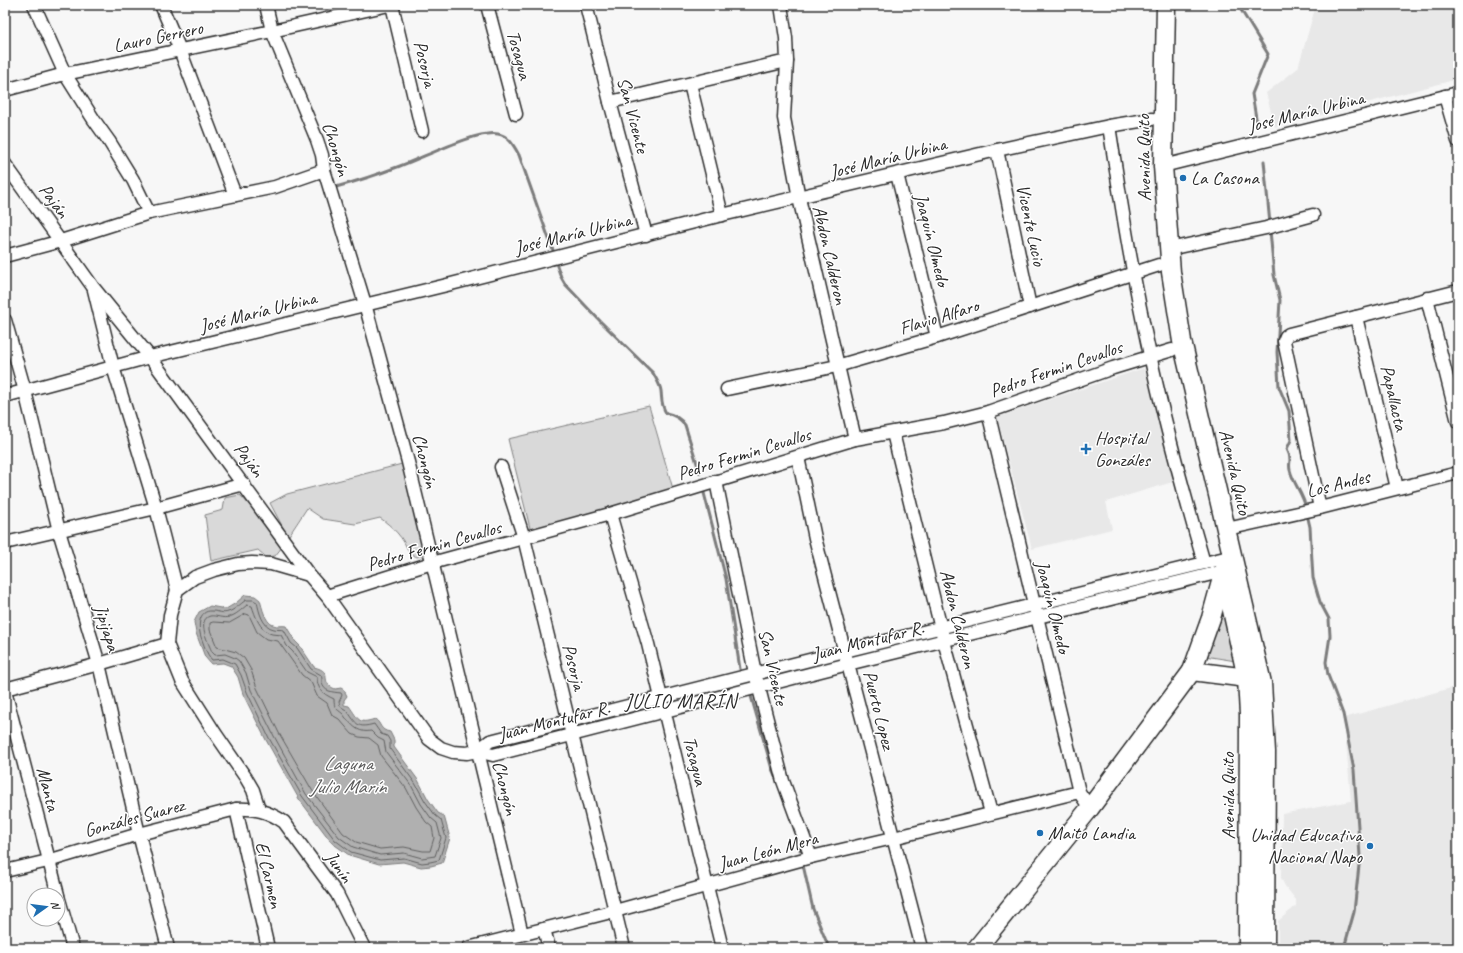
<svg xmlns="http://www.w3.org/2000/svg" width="1463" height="953" viewBox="0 0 1463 953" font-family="Caveat,sans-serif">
<rect width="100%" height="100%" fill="#f7f7f7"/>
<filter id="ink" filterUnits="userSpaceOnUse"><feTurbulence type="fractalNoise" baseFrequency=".025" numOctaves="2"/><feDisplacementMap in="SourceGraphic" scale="8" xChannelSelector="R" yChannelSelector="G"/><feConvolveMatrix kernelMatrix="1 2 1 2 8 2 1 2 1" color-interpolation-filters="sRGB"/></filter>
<g filter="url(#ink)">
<!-- built -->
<g fill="#e8e8e8">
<polygon points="1316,5 1458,5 1458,79 1275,127 1266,93 1298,68"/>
<polygon points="1144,368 1176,481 1106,502 1112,529 1032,549 997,417"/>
<polygon points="1458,686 1458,948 1278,948 1278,921 1296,906 1296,900 1285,886 1281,878 1282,814 1351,801 1344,718"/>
</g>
<!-- green -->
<g fill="#d9d9d9" stroke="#828282">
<polygon points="649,406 673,489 531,532 508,439"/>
<path d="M 402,464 L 425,555 L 417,557 L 409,553 C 404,538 392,526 380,518 L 355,524 L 323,519 L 307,508 L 288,537 L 270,503 L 287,494 Z"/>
<polygon points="240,495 274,531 282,547 275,556 266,557 258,550 211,561 205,515 223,510 225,498"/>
<polygon points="1225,610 1236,661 1205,656"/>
</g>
<!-- water -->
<path fill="#b0b0b0" stroke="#7b7b7b" d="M 245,595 L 255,596 L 260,600 C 262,607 265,622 273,625 C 278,627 282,625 286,626 L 295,641 L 300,646 L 314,667 C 335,672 318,682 335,689 L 341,688 L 344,690 L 347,696 L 344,700 L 344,705 L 349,706 C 359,719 357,725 375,719 C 382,724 379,730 390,732 L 394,740 L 394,747 L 418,780 L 428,799 L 438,813 L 444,816 L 450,838 L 442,863 L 431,866 L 421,867 L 403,862 L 379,864 L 349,855 L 332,843 L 299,799 L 266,740 L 243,694 L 238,677 L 231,666 L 223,663 L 211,664 L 205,657 L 196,633 L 194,622 L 199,612 L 210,606 L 226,609 L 236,603 Z"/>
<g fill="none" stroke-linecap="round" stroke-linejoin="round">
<!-- shore -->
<g stroke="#606060" stroke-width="1">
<path d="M 246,600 L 253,600 L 257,602 C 259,611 262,627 274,629 C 277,630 281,629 284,630 L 291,643 L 297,648 L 311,669 L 321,675 C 322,677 322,679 322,682 C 323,692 333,692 341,693 L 342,695 L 339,702 L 340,706 C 342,708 346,709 348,712 C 357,724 357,729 374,724 L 381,734 L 387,736 L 390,741 L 390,749 L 415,783 L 425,801 L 435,815 L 441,820 L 446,838 L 439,860 L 430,862 L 422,863 L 404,858 L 380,860 L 351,852 L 335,840 L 302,796 L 269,738 L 247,692 L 241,675 L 235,664 L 223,659 L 212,660 C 206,653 204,645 201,637 C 198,627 198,610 212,611 C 218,611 223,614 228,612 C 235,610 240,604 246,600 Z"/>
<path d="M 247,605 L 252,606 C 255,615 259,628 269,633 C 273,635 277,634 281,635 L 287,646 L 293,652 L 307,672 L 317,677 C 317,689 323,694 334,699 C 334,709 336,708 343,714 C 344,715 346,719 347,719 C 354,728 360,733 371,731 L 378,738 L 384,741 L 386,752 L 411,785 L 421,804 L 431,818 L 437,823 L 441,838 L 435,856 L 422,858 L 404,853 L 380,855 L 353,847 L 339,837 L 306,794 L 274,736 L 251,690 L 246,673 L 239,661 L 235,658 L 225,654 L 215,655 L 212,652 C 209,644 196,620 210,616 C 216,615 223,619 229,617 C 236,615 241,610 247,605 Z"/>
<polygon points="246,614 249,615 257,632 266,639 278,641 302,675 311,682 317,696 327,703 332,715 339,719 352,734 359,737 369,738 378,745 381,756 406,788 416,807 426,822 432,827 434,838 430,851 423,851 404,847 380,849 356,842 343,833 312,790 279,733 257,688 251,670 244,658 236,652 217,647 210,630 210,623 213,622 229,623"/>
</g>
<!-- stream -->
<g stroke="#7b7b7b" stroke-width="3">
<polyline points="1238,5 1268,54 1252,94 1257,124"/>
<polyline points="1264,161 1270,224"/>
<path d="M 336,187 C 358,181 379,174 400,166 C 423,158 476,130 498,134 C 509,136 514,146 519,155 L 554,253"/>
<path d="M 1270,230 L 1274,275 L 1280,300 L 1277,352 L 1279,387 L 1289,411 L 1291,440 L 1287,449 C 1293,460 1288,461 1290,470 C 1293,483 1303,494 1306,508"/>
<path d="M 556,263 L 561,277 L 565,284 L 601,322 L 653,373 C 656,379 660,384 661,391 C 662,400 661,405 666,413 C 675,415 680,418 685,425 L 700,473"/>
<polyline points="704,493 726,579 740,669"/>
<polyline points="1307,514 1310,527 1313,578 1320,602 1329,619 1330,636 1326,662 1328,675 1343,714 1354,770 1360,856 1354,912 1344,948"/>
<polyline points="751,696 772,769 777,780"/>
<polyline points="794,826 800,850"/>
<polyline points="803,865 813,909 829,948"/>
</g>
<defs>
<g id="minor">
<polyline points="34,5 65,74 94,120 109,141 133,180 149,213"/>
<polyline points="161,5 180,50 235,195"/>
<polyline points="266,5 272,31 317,140 322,155 324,170 365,304 408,462 522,934"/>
<polyline points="392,5 422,131"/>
<polyline points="487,5 516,114"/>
<polyline points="586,5 610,102 646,235"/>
<polyline points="781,5 786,38 787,61 784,118 799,198 855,439"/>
<polyline points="690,84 722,215"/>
<polyline points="5,90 65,74 272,31 389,5"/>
<polyline points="1445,96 1458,141"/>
<polyline points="610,102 787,61"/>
<path d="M 1109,126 C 1121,203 1133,279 1150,355 C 1165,425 1184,494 1204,563"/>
<polyline points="997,150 1030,307"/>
<polyline points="5,164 93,287 150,357 309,575 327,596 429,739 441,748 453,752 467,753 477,751 493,755 848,664 1228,570"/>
<polyline points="1163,166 1458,93"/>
<polyline points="897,174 937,337"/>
<polyline points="1169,249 1266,228 1313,215"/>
<polyline points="5,256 61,241 149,213 275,187 324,170"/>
<polyline points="94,290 113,367 156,508 177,590"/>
<polyline points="1427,298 1458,422"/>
<polyline points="1356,317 1397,488"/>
<polyline points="5,320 25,391 59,531 99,664 139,834 168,948"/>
<polyline points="727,389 837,366 937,337 1159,265"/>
<polyline points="5,396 150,357 451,284 722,215 997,150 1109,126 1152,119"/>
<polyline points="988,412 1079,792 1090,808"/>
<polyline points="893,433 944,641 991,813"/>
<polyline points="798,457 815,538 922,948"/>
<polyline points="501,467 524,538 624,948"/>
<polyline points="716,481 755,673 783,781 811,857"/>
<polyline points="1320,508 1284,341 1286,336 1289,334 1458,291"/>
<polyline points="610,514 648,644 722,948"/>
<polyline points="1227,529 1316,509 1458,473"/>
<polyline points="5,543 156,508 244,484"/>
<polyline points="327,596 432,563 610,514 855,439 944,423 988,412 1113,368 1172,350"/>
<polyline points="5,689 99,664 167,644"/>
<polyline points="5,691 58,895"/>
<polyline points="477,751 490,741 845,651 1233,556"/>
<polyline points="236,809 268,948"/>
<polyline points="259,809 253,790 246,778 215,733 182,681 167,644 170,615 177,590 195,577 214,570 238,564 252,563 271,564 309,575"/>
<path d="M 5,871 L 48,861 L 139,834 L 236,809 C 254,808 268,811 284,822 L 337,894 L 364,948"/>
<polyline points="58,896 73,948"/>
<polyline points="544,929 549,948"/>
<polyline points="468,948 615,911 811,857 893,838 1079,792"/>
</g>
<g id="highway">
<polyline points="1166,5 1163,166 1171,272 1182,341 1262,683 1266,752 1265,948"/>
<polyline points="1228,592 1247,678 1249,715 1248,948"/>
<polyline points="1192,671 1247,678 1258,682"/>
<polyline points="977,948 1090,808 1192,671 1211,618 1224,571"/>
</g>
</defs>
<!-- minor casing -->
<use href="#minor" stroke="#2b2b2b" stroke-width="15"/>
<!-- highway casing -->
<use href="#highway" stroke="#2b2b2b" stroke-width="21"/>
<!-- minor -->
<use href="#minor" stroke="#fff" stroke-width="12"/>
<!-- highway -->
<use href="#highway" stroke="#fff" stroke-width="18"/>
</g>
</g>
<!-- markers -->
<g fill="#1f6fb2" stroke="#fff" stroke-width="1.5">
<circle cx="1183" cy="178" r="4"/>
<path d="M1084 443h4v4h4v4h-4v4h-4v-4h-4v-4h4z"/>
<circle cx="1040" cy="833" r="4"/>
<circle cx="1370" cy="846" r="4"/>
</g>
<g text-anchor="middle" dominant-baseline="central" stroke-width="3" stroke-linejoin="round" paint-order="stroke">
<!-- street labels -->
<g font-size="19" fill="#2b2b2b" stroke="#fff">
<text transform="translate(158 37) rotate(-12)">Lauro Gerrero</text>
<text transform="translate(519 55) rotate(75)">Tosagua</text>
<text transform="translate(425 64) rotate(77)">Posorja</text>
<text transform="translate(1306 112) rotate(-14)">José María Urbina</text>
<text transform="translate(633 115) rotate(75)">San Vicente</text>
<text transform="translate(336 149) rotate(73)">Chongón</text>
<text transform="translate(888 158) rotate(-14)">José María Urbina</text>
<text transform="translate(1144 158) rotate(-91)">Avenida Quito</text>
<text transform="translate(54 201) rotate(54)">Paján</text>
<text transform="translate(1031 225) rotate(78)">Vicente Lucio</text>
<text transform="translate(573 234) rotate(-14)">José María Urbina</text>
<text transform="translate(932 240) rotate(76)">Joaquín Olmedo</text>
<text transform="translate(830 255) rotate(77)">Abdon Calderon</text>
<text transform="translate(258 312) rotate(-14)">José María Urbina</text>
<text transform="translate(939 317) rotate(-17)">Flavio Alfaro</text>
<text transform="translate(1056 369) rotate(-19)">Pedro Fermin Cevallos</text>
<text transform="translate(1394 398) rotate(77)">Papallacta</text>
<text transform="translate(744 454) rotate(-17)">Pedro Fermin Cevallos</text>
<text transform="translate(249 460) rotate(54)">Paján</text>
<text transform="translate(425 461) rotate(76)">Chongón</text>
<text transform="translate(1235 472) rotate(77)">Avenida Quito</text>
<text transform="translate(1338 484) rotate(-14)">Los Andes</text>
<text transform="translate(434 546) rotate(-16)">Pedro Fermin Cevallos</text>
<text transform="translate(1053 607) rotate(76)">Joaquín Olmedo</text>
<text transform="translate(958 619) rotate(76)">Abdon Calderon</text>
<text transform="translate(107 628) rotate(73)">Jipijapa</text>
<text transform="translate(868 641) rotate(-14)">Juan Montufar R.</text>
<text transform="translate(574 667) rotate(76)">Posorja</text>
<text transform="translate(773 667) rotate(77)">San Vicente</text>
<text transform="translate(879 710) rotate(76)">Puerto Lopez</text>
<text transform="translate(554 721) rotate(-14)">Juan Montufar R.</text>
<text transform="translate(695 761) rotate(76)">Tosagua</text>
<text transform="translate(505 788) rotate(76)">Chongón</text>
<text transform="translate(48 789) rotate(76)">Manta</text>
<text transform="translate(1228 796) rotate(-90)">Avenida Quito</text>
<text transform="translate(134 818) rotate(-15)">Gonzáles Suarez</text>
<text transform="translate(768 851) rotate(-15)">Juan León Mera</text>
<text transform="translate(339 867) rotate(55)">Junín</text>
<text transform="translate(269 875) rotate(77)">El Carmen</text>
</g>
<!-- poi labels -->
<g font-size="19" fill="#2b2b2b" stroke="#fff" text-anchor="start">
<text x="1191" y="178">La Casona</text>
<text x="1095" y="438">Hospital<tspan x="1095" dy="22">Gonzáles</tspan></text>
<text x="1048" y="833">Maito Landia</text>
<text x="1362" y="835" text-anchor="end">Unidad Educativa<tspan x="1362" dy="22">Nacional Napo</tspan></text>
</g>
<!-- neighbourhood labels -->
<g font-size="20" letter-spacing="1" fill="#2b2b2b" stroke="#fff">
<text x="681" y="701">JULIO MARÍN</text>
</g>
<!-- water labels -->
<g font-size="20" font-style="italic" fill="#5a5a5a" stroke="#fff">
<text x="348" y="763">Laguna<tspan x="348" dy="23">Julio Marín</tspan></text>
</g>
</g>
<!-- margin -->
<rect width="1463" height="953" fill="none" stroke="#fff" stroke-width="20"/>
<rect x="10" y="10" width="1443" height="933" fill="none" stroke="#2b2b2b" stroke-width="1.5" filter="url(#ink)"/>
<!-- north arrow -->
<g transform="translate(46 907) rotate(76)"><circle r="19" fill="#ffffff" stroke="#aaaaaa"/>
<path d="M0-3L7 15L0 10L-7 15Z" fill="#1f6fb2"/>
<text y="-6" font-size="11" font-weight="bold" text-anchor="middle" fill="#2b2b2b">N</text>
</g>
</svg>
